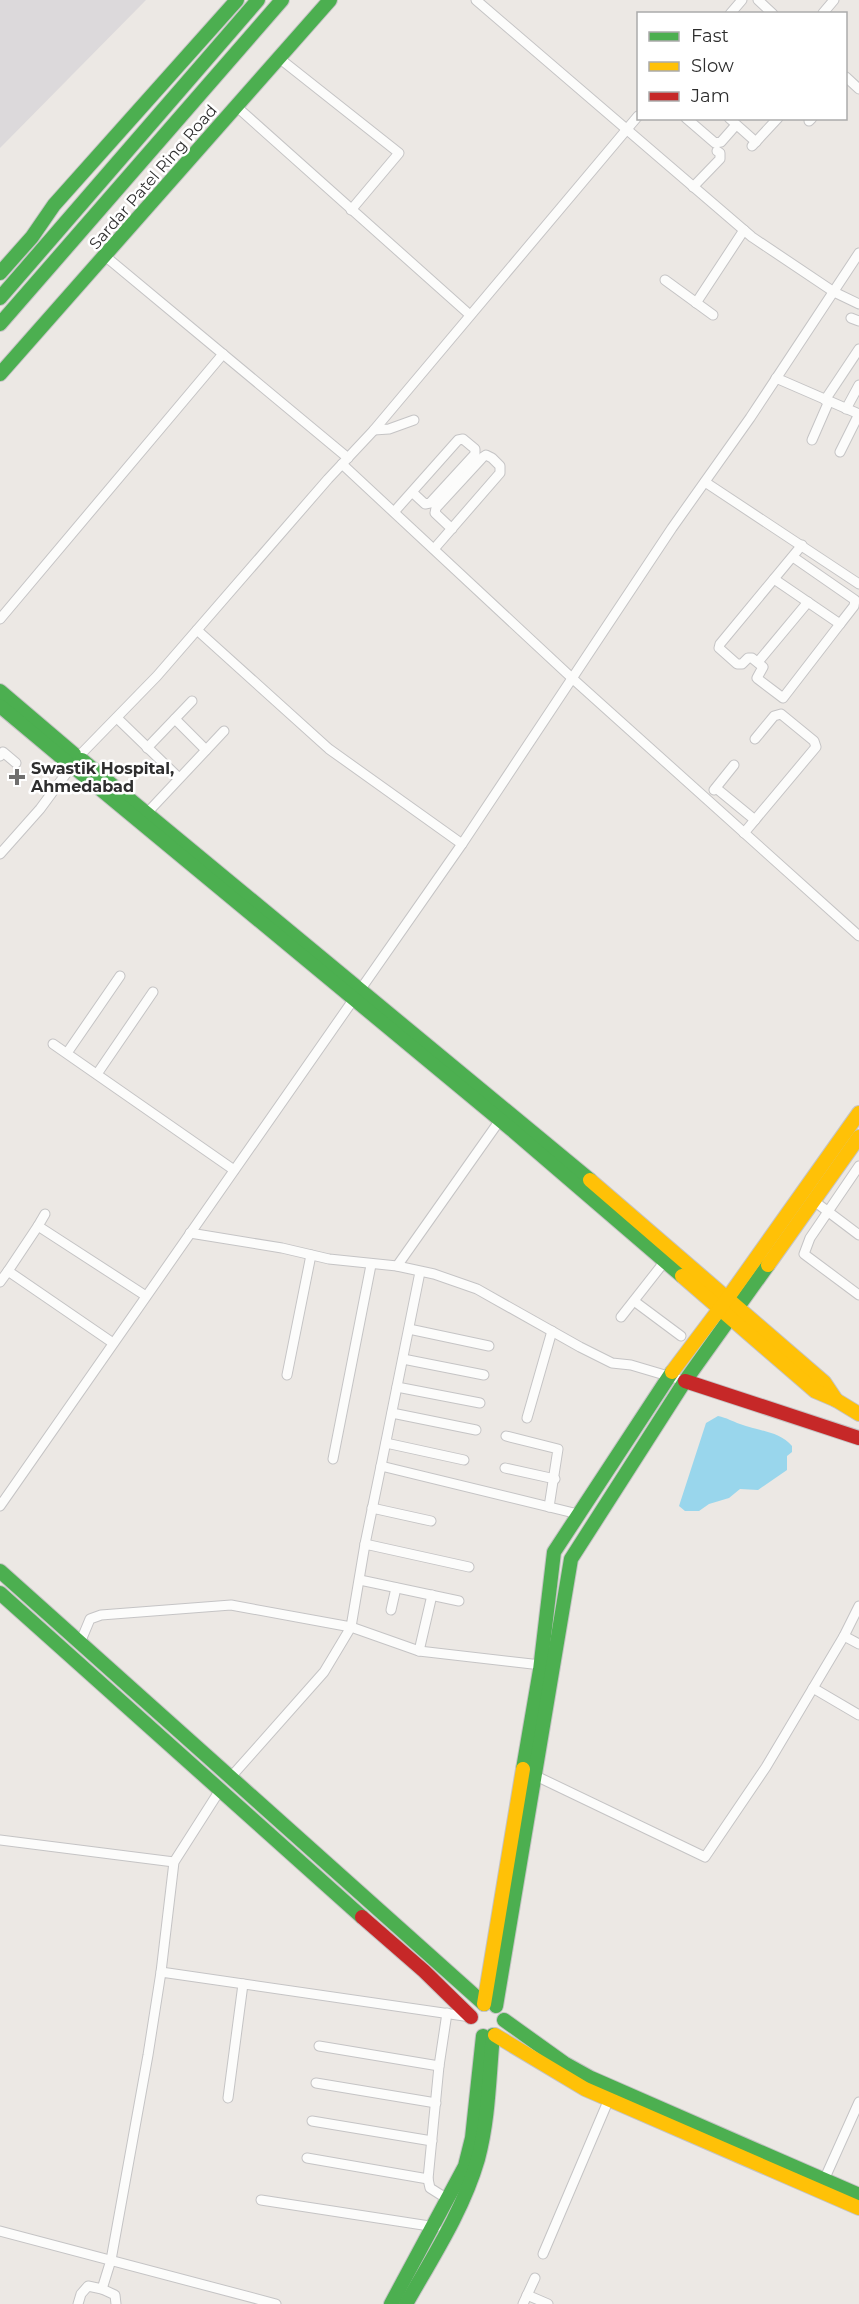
<svg xmlns="http://www.w3.org/2000/svg" width="859" height="2304" viewBox="0 0 859 2304" font-family="Montserrat,sans-serif">
<rect width="100%" height="100%" fill="#ece8e4"/>
<!-- industrial -->
<polygon fill="#dcd9db" points="0,0 146,0 0,148"/>
<!-- water -->
<path fill="#99d6ec" d="M 718,1416 C 727,1418 732,1421 740,1424 C 758,1431 779,1431 792,1446 L 792,1452 L 787,1456 L 787,1470 L 758,1490 L 740,1489 L 729,1498 L 709,1504 L 699,1511 L 685,1511 L 679,1506 L 706,1423 Z"/>
<g fill="none" stroke-linecap="round" stroke-linejoin="round">
<defs>
<g id="street">
<polyline points="476,0 752,237 834,292 859,304"/>
<polyline points="758,0 773,14"/>
<polyline points="823,13 834,0"/>
<polyline points="730,14 742,0"/>
<polyline points="279,58 399,153 351,210"/>
<polyline points="846,77 859,89"/>
<polyline points="237,107 470,315"/>
<polyline points="686,118 715,143 721,142 736,125"/>
<polyline points="729,118 756,142"/>
<polyline points="809,121 812,118"/>
<polyline points="752,146 778,118"/>
<polyline points="693,187 720,159 720,153 717,151"/>
<polyline points="105,256 348,458"/>
<polyline points="665,280 713,315"/>
<polyline points="696,303 744,230"/>
<polyline points="851,318 859,321"/>
<polyline points="776,378 859,414"/>
<polyline points="825,400 859,349"/>
<polyline points="846,409 859,385"/>
<polyline points="374,430 389,429 414,420"/>
<polyline points="812,440 829,401"/>
<polyline points="840,452 859,414"/>
<polyline points="342,464 573,679 859,936"/>
<polyline points="705,482 859,584"/>
<polyline points="394,512 458,440 463,439 475,449 475,454 430,503 425,504 412,492"/>
<polyline points="802,545 720,644 719,648 737,664 742,664 748,658 752,658 763,667 757,678 758,679 783,698 840,624"/>
<polyline points="434,549 500,473 500,466 492,458 486,455 483,457 436,508 435,513 452,529"/>
<polyline points="774,579 840,624 854,606 855,600 793,557"/>
<polyline points="0,619 223,354"/>
<polyline points="197,630 329,749 462,844"/>
<polyline points="758,662 808,602"/>
<polyline points="117,718 179,778"/>
<polyline points="175,719 206,750"/>
<polyline points="147,748 192,701"/>
<polyline points="0,756 3,752 16,763"/>
<polyline points="79,756 157,676 328,479 374,430 638,116"/>
<polyline points="716,788 755,820"/>
<polyline points="714,790 734,765"/>
<polyline points="147,813 224,731"/>
<polyline points="744,833 816,747 814,741 781,714 774,716 755,739"/>
<polyline points="0,854 40,809 71,767"/>
<polyline points="53,1044 234,1170"/>
<polyline points="67,1053 120,976"/>
<polyline points="97,1074 153,992"/>
<polyline points="859,1166 810,1238 804,1254 859,1295"/>
<polyline points="814,1201 859,1235"/>
<polyline points="38,1226 45,1214"/>
<polyline points="190,1233 282,1248 329,1259 397,1266 434,1274 477,1289 580,1347 612,1363 631,1365 685,1381"/>
<polyline points="397,1266 500,1120"/>
<polyline points="0,1282 8,1271"/>
<polyline points="634,1301 681,1336"/>
<polyline points="621,1317 665,1261"/>
<polyline points="409,1329 489,1346"/>
<polyline points="113,1343 8,1271 38,1226 146,1296"/>
<polyline points="403,1359 484,1375"/>
<polyline points="287,1375 311,1255"/>
<polyline points="397,1387 480,1403"/>
<polyline points="392,1413 476,1430"/>
<polyline points="527,1418 552,1331"/>
<polyline points="506,1436 558,1449 549,1507"/>
<polyline points="386,1443 464,1460"/>
<polyline points="333,1459 371,1265"/>
<polyline points="381,1466 420,1272"/>
<polyline points="505,1468 555,1479"/>
<polyline points="0,1506 462,844 672,528 750,418 859,253"/>
<polyline points="372,1508 431,1521"/>
<polyline points="365,1544 381,1466 578,1514"/>
<polyline points="360,1580 459,1601"/>
<polyline points="859,1606 844,1636 859,1644"/>
<polyline points="391,1610 396,1588"/>
<polyline points="80,1643 90,1619 101,1615 231,1605 351,1627 365,1544 469,1567"/>
<polyline points="419,1651 432,1595"/>
<polyline points="813,1688 859,1715"/>
<polyline points="536,1776 705,1857 766,1767 844,1636"/>
<polyline points="230,1778 324,1672 351,1627 419,1651 541,1665"/>
<polyline points="0,1840 174,1862"/>
<polyline points="161,1972 174,1862 220,1790"/>
<polyline points="319,2046 439,2066"/>
<polyline points="316,2083 436,2103"/>
<polyline points="228,2098 243,1984"/>
<polyline points="312,2121 432,2141"/>
<polyline points="307,2158 428,2179 439,2066 447,2013"/>
<polyline points="428,2179 430,2188 449,2200"/>
<polyline points="824,2180 859,2102"/>
<polyline points="261,2200 436,2227"/>
<polyline points="0,2231 276,2304"/>
<polyline points="543,2254 609,2099"/>
<polyline points="102,2289 111,2260 148,2055 161,1972 471,2017"/>
<polyline points="527,2295 548,2304"/>
<polyline points="78,2304 81,2294 88,2286 102,2289 115,2295 116,2304"/>
<polyline points="523,2304 535,2278"/>
</g>
<g id="fast">
<polyline points="0,273 32,237 54,205 237,0"/>
<polyline points="0,298 258,0"/>
<polyline points="0,324 282,0"/>
<polyline points="0,374 330,0"/>
<polyline points="0,691 74,754"/>
<polyline points="0,706 67,762"/>
<polyline points="82,760 590,1180"/>
<polyline points="75,768 511,1129 682,1276"/>
<polyline points="0,1571 484,2004"/>
<polyline points="0,1593 362,1917"/>
<polyline points="523,1769 540,1670 554,1552 672,1372"/>
<polyline points="496,2006 571,1559 685,1381 768,1265"/>
<polyline points="504,2020 564,2063 591,2078 859,2195"/>
<polyline points="391,2304 465,2166 472,2138 483,2036"/>
<path d="M 406,2304 C 432,2258 463,2211 478,2159 C 489,2118 489,2076 493,2035"/>
</g>
<g id="slow">
<polyline points="590,1180 824,1382 836,1400"/>
<polyline points="768,1265 859,1137"/>
<polyline points="682,1276 815,1391 836,1400 859,1414"/>
<polyline points="672,1372 727,1299 859,1113"/>
<polyline points="484,2004 523,1769"/>
<polyline points="495,2035 585,2089 859,2208"/>
</g>
<g id="jam">
<polyline points="685,1381 859,1438"/>
<polyline points="362,1917 424,1971 471,2017"/>
</g>
</defs>
<!-- street casing -->
<use href="#street" stroke="#c5c4c5" stroke-width="11"/>
<!-- fast casing -->
<use href="#fast" stroke="#c5c4c5" stroke-width="16"/>
<!-- slow casing -->
<use href="#slow" stroke="#c5c4c5" stroke-width="16"/>
<!-- jam casing -->
<use href="#jam" stroke="#c5c4c5" stroke-width="16"/>
<!-- street -->
<use href="#street" stroke="#fcfcfb" stroke-width="9"/>
<!-- fast -->
<use href="#fast" stroke="#4caf50" stroke-width="14"/>
<!-- slow -->
<use href="#slow" stroke="#ffc107" stroke-width="14"/>
<!-- jam -->
<use href="#jam" stroke="#c62828" stroke-width="14"/>
</g>
<!-- markers -->
<path fill="#706f6e" stroke="#fff" stroke-width="2" d="M14 768h6v6h6v6h-6v6h-6v-6h-6v-6h6z"/>
<g text-anchor="middle" dominant-baseline="central" stroke-width="5" stroke-linejoin="round" paint-order="stroke">
<!-- street labels -->
<g font-size="16" fill="#2e2e2e" stroke="#fff">
<text transform="translate(153 177) rotate(-49)">Sardar Patel Ring Road</text>
</g>
<!-- poi labels -->
<g font-size="16" font-weight="bold" fill="#2e2e2e" stroke="#fff" text-anchor="start">
<text x="31" y="768">Swastik Hospital,<tspan x="31" dy="18">Ahmedabad</tspan></text>
</g>
</g>
<!-- legend -->
<rect x="637" y="12" width="210" height="108" fill="#ffffff" stroke="#ababab" stroke-width="1.5"/>
<rect x="649" y="32" width="30" height="9" fill="#4caf50" stroke="#ababab" stroke-width="1.5"/>
<text x="691" y="42" font-size="18" fill="#2e2e2e">Fast</text>
<rect x="649" y="62" width="30" height="9" fill="#ffc107" stroke="#ababab" stroke-width="1.5"/>
<text x="691" y="72" font-size="18" fill="#2e2e2e">Slow</text>
<rect x="649" y="92" width="30" height="9" fill="#c62828" stroke="#ababab" stroke-width="1.5"/>
<text x="691" y="102" font-size="18" fill="#2e2e2e">Jam</text>
</svg>
